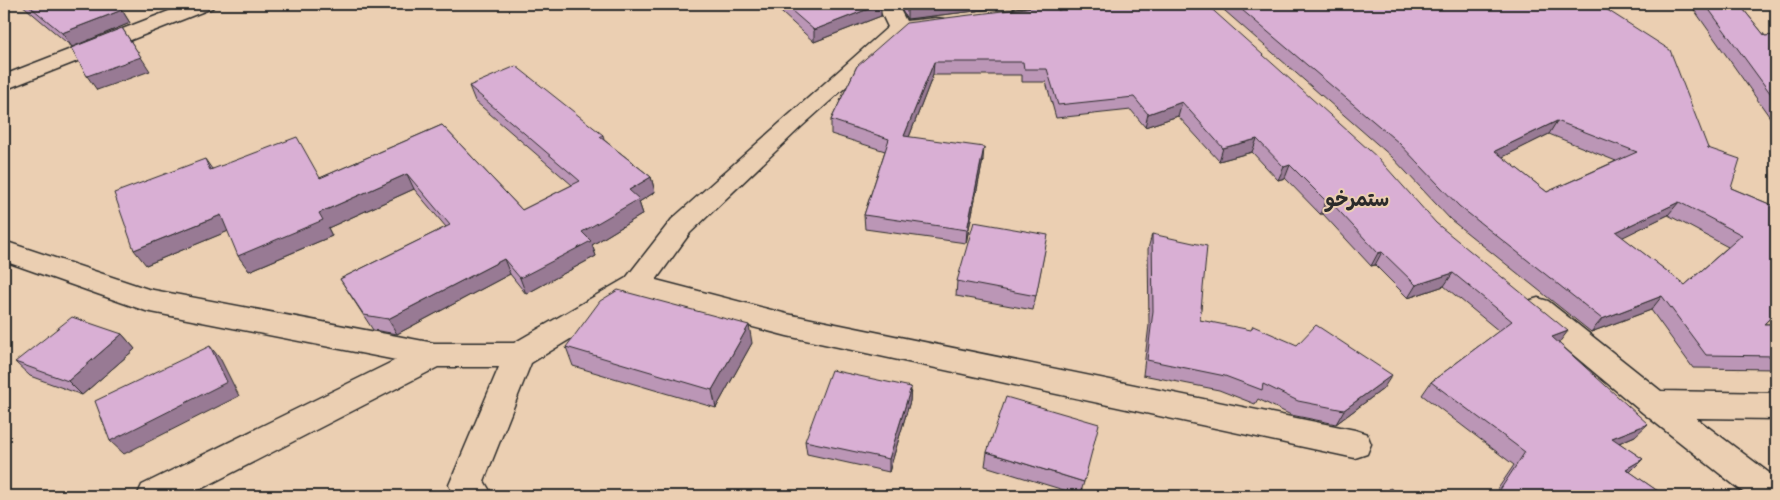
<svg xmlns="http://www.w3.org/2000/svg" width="1780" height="500" viewBox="0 0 1780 500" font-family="'Playpen Sans','Playpen Sans Arabic',sans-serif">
<rect width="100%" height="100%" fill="#ebcfb2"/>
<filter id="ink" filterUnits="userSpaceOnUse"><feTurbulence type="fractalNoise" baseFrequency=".02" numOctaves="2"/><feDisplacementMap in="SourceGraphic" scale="10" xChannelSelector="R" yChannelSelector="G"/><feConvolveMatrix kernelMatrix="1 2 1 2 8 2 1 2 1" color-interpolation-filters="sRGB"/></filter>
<g filter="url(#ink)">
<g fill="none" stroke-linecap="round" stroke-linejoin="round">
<defs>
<g id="minor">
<polygon points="187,4 215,4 212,8 4,90 4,75"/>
<polygon points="877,4 897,4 906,21 936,18 944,19 947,24 944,29 905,34 801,127 690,233 656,280 787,314 1355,430 1367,434 1371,444 1367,454 1355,458 787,336 639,297 531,363 484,481 493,496 454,496 449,485 499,367 438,367 187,496 137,496 142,485 396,360 146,311 4,261 4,241 148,289 434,343 514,343 626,278 672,219 888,27"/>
<polygon points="1064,4 1161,4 1158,8 1151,10 1021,19 1014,17 1011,13 1014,9"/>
<polygon points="1538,298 1548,301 1661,391 1776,393 1776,419 1696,418 1776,478 1776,496 1748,496 1643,413 1528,317 1523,309 1528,301"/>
</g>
</defs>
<!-- minor casing -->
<use href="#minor" stroke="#2b2b2b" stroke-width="3"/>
<!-- minor -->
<use href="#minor" fill="#ebcfb2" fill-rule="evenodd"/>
</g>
<!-- wall -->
<g fill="#bb96b6" stroke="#2b2b2b" fill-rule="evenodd">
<polygon points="21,4 114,4 122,10 130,23 72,47"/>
<polygon points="772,4 880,4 881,16 814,42"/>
<polygon points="898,4 1035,4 907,19"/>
<path d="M 1217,4 L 1609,4 L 1606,9 L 1708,148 L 1731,188 L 1774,206 L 1776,206 L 1776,313 L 1764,324 L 1776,324 L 1776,369 L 1693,368 L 1651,310 L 1591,332 L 1451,220 L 1392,157 ZM 1549,134 L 1616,161 L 1547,192 L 1502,157 ZM 1668,215 L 1728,247 L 1685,285 L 1622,237 Z"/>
<polygon points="1690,4 1739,4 1765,36 1776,35 1776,126"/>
<polygon points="1058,10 1436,223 1559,343 1635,436 1619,443 1643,459 1630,472 1665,496 1493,496 1514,465 1422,395 1431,382 1499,331 1444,286 1408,298 1375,265 1371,266 1323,214 1320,214 1285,178 1278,180 1252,152 1219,161 1178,116 1145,127 1131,110 1056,118 1046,82 1022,82 1022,75 933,75 909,137 983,160 966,243 865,229 864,215 885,151 831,134 831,120 857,66"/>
<polygon points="469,86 603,135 604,140 651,177 655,192 639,202 643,214 592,245 596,256 526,294 510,274 397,334 373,330 340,279 446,227 414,189 328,228 332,236 249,271 228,231 146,265 205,159 212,169 320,178 442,125 522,210 572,185 475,101"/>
<polygon points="1152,234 1200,320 1383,389 1336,424 1291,415 1258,399 1255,404 1219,390 1143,375 1149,325 1148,249"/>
<polygon points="1045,249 1033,310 956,296 957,281"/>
<polygon points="122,334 135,349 82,395 30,376 15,362"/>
<polygon points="752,343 716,408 573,366 566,347"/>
<polygon points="911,387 910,401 889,472 807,454 805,441"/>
<polygon points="987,452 1084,482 1080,495 985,466"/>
</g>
<!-- shaded-wall -->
<g fill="#987a94" stroke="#2b2b2b">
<polygon points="881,4 881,16 814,42 814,30"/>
<polygon points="935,4 1035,4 907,19 907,7"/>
<polygon points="1597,4 1609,4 1603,13"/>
<polygon points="122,10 130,23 72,47 62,33"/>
<polygon points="122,28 150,71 97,90 87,76"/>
<polygon points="934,62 933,75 904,150 904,136"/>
<polygon points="1182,102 1178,116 1145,127 1148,114"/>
<polygon points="1557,121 1549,134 1487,165 1495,151"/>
<polygon points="1257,139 1252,152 1219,161 1223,148"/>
<polygon points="984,147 983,160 966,243 967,230"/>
<polygon points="1290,165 1285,178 1278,180 1284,167"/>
<polygon points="407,174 414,189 328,228 332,236 249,271 238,256 319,213"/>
<polygon points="651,177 655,192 639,202 643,214 592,245 596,256 526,294 520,278 582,232 629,190"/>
<polygon points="1329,200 1323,214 1320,214 1326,201"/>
<polygon points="1679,202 1668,215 1605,246 1616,232"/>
<polygon points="221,215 231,230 146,265 134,250"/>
<polygon points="1382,252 1375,265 1371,266 1378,253"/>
<polygon points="504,259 510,274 397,334 388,319"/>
<polygon points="1453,273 1444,286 1408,298 1416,285"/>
<polygon points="1662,296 1651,310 1591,332 1602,319"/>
<polygon points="749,325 752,343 716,408 712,390"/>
<polygon points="1568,331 1558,344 1552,337"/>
<polygon points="122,334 135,349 82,395 68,381"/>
<polygon points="210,346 221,360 239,396 124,454 110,441"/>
<polygon points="1392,375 1383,389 1336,424 1344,410"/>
<polygon points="911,387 910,401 889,472 889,459"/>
<polygon points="1648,424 1635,436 1600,451 1612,438"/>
<polygon points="1643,459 1630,472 1626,469"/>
</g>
<!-- building -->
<g fill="#d9afd4" stroke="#2b2b2b" fill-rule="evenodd">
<polygon points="27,4 114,4 122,10 62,33"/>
<polygon points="784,4 881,4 814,30"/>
<polygon points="905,4 935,4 907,7"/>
<polygon points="1100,4 1206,4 1378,158 1436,223 1568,331 1552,337 1648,424 1612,438 1643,459 1626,469 1665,496 1496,496 1525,452 1431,382 1512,321 1453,273 1416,285 1382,252 1378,253 1329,200 1326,201 1290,165 1284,167 1257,139 1223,148 1182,102 1148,114 1134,97 1058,105 1047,69 1024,69 1023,62 934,62 904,136 984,147 967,230 864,215 889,139 831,120 857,66 906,23 1042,6 1054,5 1058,10"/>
<path d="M 1235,4 L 1598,4 L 1670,50 L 1708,148 L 1740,159 L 1731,188 L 1774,206 L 1776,206 L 1776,312 L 1764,324 L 1776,324 L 1776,356 L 1706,355 L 1662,296 L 1602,319 L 1459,206 L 1399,143 ZM 1557,121 L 1637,152 L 1547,192 L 1495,151 ZM 1679,202 L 1742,235 L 1685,285 L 1616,232 Z"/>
<polygon points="1705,4 1739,4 1765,36 1776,35 1776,101"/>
<polygon points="122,28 141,57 87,76 71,48"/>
<polygon points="516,66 603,135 600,137 651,177 629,190 639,199 582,232 591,241 520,278 504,259 388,319 364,315 340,279 450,225 407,174 319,213 323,220 238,256 221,215 134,250 114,193 205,159 210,170 297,137 320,178 442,125 522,210 580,181 469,86"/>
<polygon points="974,222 1048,235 1036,296 957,281"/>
<polygon points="1152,234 1207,246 1200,320 1251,330 1253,326 1297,345 1316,325 1392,375 1344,410 1298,401 1263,384 1262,390 1225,376 1147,360 1153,311"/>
<polygon points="618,290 749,325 712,390 566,347 600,301"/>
<polygon points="72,317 122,334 68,381 15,362"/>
<polygon points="210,346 227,382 110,441 95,401"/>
<polygon points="831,370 911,387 889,459 805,441"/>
<polygon points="1006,397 1099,424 1084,482 987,452"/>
<polygon points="1390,488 1403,496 1385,496"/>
</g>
</g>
<g text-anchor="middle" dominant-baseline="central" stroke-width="4" stroke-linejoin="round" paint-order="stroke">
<!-- quarter labels -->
<g font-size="20" font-weight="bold" fill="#2b2b2b" stroke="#ebcfb2">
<text x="1357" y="198">ستمرخو</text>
</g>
</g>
<!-- margin -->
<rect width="1780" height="500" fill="none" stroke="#ebcfb2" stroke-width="20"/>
<rect x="10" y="10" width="1760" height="480" fill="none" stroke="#2b2b2b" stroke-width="2" filter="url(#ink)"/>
</svg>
